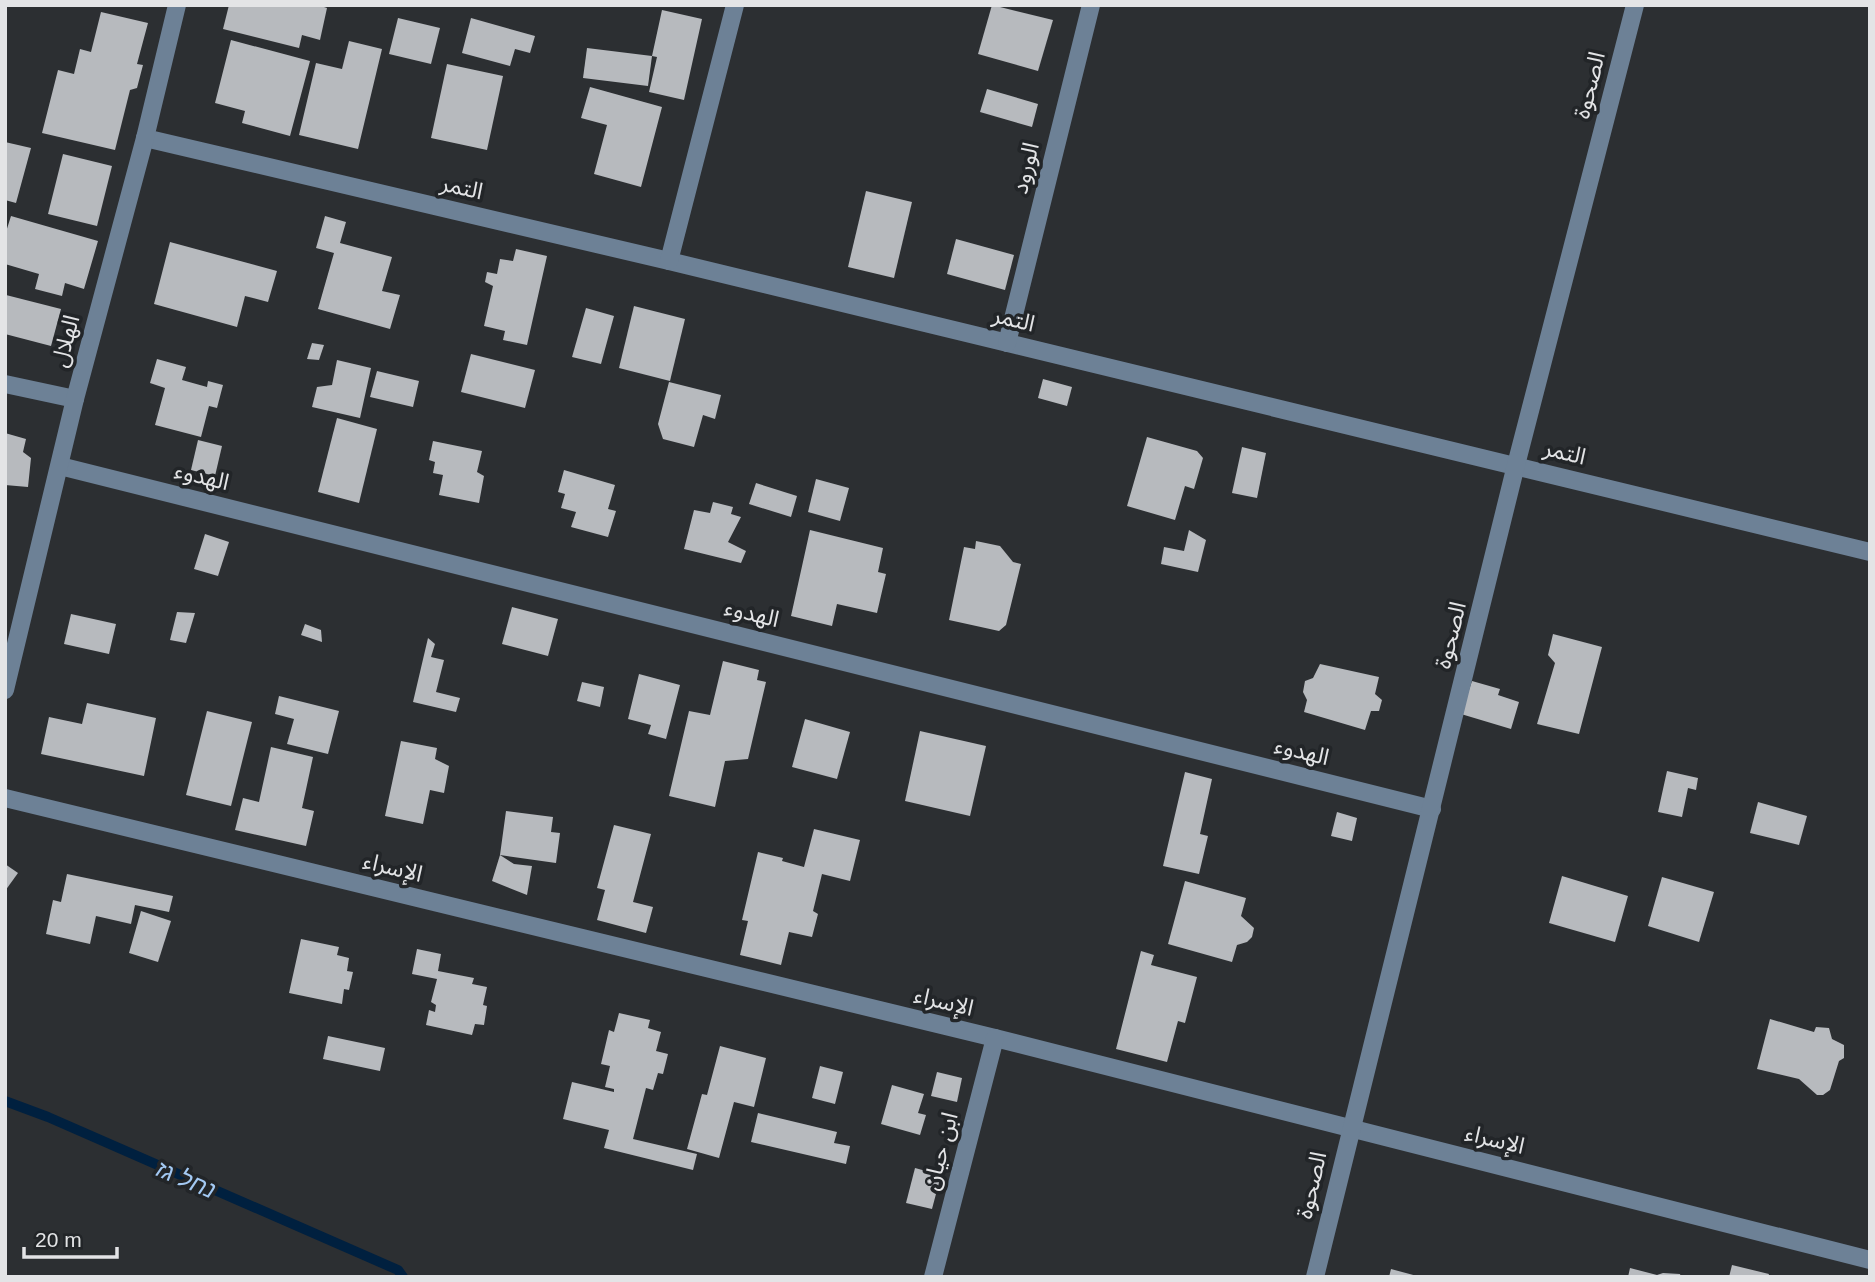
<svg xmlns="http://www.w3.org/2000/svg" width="1875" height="1282" viewBox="0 0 1875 1282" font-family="Helvetica,'Noto Sans Arabic','Noto Sans Hebrew',sans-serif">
<rect width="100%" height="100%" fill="#2c2f32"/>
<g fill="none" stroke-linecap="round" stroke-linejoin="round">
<!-- stream -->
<polyline stroke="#00203f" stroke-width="10" points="5,1101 48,1117 398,1270 403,1277"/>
</g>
<!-- building -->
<g fill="#b7babe">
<polygon points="229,5 318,5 327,8 320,40 302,35 299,48 223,29"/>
<polygon points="992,5 1053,20 1038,71 978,54"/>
<polygon points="662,10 702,19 684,100 649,92 657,57 652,56"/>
<polygon points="101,12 148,23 137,64 143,65 137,88 130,90 115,150 42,133 58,70 74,74 80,49 91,52"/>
<polygon points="398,18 440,28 431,64 389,54"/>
<polygon points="471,18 535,36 530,53 515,49 510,66 462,53"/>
<polygon points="231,40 310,61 290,136 242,123 245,111 215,103"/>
<polygon points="349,41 382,49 358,149 299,135 316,63 342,69"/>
<polygon points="587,48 652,56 648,86 583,78"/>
<polygon points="447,64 503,76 487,150 431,138"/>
<polygon points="590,87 662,107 641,187 594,174 607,125 581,118"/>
<polygon points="987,89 1038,104 1032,127 980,112"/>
<polygon points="5,142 31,148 16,203 5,200"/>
<polygon points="63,154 112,166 97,226 48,214"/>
<polygon points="866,191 912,202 894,278 848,267"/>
<polygon points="11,216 98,241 84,289 65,283 62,296 35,289 39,274 5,264 5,235"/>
<polygon points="325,216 346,222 340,243 392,257 382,291 400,295 390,329 318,309 334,253 316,248"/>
<polygon points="956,239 1014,255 1005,290 947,274"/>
<polygon points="170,242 277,271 268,302 245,296 237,327 154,304"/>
<polygon points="516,249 547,256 527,345 503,340 505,331 484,326 493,286 485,282 487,272 497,274 500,259 513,261"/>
<polygon points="6,295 61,309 51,346 5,334"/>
<polygon points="634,306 685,319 670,381 619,368"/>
<polygon points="586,308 614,316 601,364 572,357"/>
<polygon points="312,343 324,345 319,360 307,359"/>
<polygon points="471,354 535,370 525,408 461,392"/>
<polygon points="157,359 186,367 182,380 207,387 208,381 223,385 217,408 209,406 201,437 155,425 165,388 150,383"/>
<polygon points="337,360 371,368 360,418 312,407 317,387 332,385"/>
<polygon points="377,371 419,381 413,407 370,397"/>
<polygon points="1043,379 1072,387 1067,406 1038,398"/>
<polygon points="669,382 721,395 715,419 703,415 694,447 663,439 658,424"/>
<polygon points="337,418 377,429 359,503 318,492"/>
<polygon points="5,433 26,439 23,452 31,458 28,487 5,485"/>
<polygon points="1147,437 1197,451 1203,458 1194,489 1185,486 1175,520 1127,506"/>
<polygon points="198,440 222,446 215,476 191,470"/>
<polygon points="433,441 482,451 477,472 484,476 479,503 439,495 443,475 433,473 435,462 429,460"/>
<polygon points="1242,447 1266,453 1257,498 1232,493"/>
<polygon points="564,470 615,485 608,509 616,511 608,537 571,527 576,512 561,508 565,494 558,492"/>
<polygon points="816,479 849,488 840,521 808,512"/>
<polygon points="756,483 797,496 791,517 749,504"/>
<polygon points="713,502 733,507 731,514 741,517 728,542 746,551 741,563 684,549 694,510 710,513"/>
<polygon points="810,530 883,548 878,572 886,574 877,613 837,604 832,626 791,616"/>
<polygon points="1189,530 1206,540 1198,572 1161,564 1164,547 1184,551"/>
<polygon points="205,534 229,542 218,576 194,569"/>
<polygon points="976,541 1000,546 1013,562 1021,564 1006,625 999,631 949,620 964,547 975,549"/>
<polygon points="512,607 558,619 548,656 502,644"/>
<polygon points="177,612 195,613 186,643 170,640"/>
<polygon points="71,614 116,624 109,654 64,644"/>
<polygon points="305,624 321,630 322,642 301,635"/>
<polygon points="1553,634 1602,647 1579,734 1537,724 1555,663 1548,655"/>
<polygon points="428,638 435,644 431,657 444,660 436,692 460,698 456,712 413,702"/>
<polygon points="723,661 759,670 757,680 766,682 748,759 725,761 715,807 669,796 689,711 710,715"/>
<polygon points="1320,664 1379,677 1375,694 1382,700 1379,711 1371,711 1365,730 1304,712 1307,700 1303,692 1305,681 1313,678"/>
<polygon points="639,674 680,685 666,739 648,734 651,725 628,719"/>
<polygon points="1472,681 1500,689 1498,695 1519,702 1511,729 1461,714"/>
<polygon points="582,682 604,687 600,707 577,701"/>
<polygon points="279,696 339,711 328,754 287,744 294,719 275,714"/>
<polygon points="87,703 156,718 144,776 41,754 49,717 82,724"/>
<polygon points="207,711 252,722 231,806 186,795"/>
<polygon points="805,719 850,732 837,779 792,767"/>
<polygon points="920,731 986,746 970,816 905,801"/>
<polygon points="401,741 437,748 435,759 449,766 444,793 430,790 423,824 385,816"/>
<polygon points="271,747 313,757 302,808 314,811 306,846 235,830 243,798 259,802"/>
<polygon points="1667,771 1698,778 1696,790 1688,788 1682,817 1658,812"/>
<polygon points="1185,772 1212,779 1200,834 1208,836 1199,874 1163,866"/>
<polygon points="1758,802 1807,816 1799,845 1750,833"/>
<polygon points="506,811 553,817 551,832 560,833 556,863 500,855"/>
<polygon points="1337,812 1357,818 1352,841 1331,836"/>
<polygon points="614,825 651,834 633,902 653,907 646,933 597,920 605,890 597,888"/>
<polygon points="814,829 860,840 850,881 822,874 813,911 818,914 812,937 789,932 781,965 740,955 748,921 742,920 758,852 783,858 782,861 804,867"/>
<polygon points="500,855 514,864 532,866 527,895 492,881"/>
<polygon points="5,864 18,873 5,891"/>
<polygon points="67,874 173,896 169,912 135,905 131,924 96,916 90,944 46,934 53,900 61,902"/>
<polygon points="1562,876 1628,896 1615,942 1549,923"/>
<polygon points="1662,877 1714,892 1699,942 1648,926"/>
<polygon points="1185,881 1246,898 1241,916 1254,928 1252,937 1247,942 1237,945 1232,962 1168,944"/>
<polygon points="141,911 171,921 158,962 129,953"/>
<polygon points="301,939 339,947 337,955 349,958 347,971 353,972 349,990 344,989 342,1004 289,993"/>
<polygon points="417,949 441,954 438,971 474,978 472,984 487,987 483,1005 487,1006 484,1025 475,1024 472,1035 426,1025 429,1010 435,1012 436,1005 431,1002 437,979 412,974"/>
<polygon points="1141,951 1154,955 1151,965 1197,977 1185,1023 1178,1021 1167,1062 1116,1049"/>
<polygon points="619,1013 650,1020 648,1028 661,1032 656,1051 668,1054 663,1074 658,1073 653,1090 646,1088 633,1139 697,1154 693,1170 604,1148 609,1130 563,1119 572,1082 614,1092 614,1089 605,1087 610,1066 601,1064 609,1030 614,1032"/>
<polygon points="1770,1019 1814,1032 1816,1027 1829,1028 1832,1039 1844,1045 1844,1058 1839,1061 1830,1090 1823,1095 1817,1095 1799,1079 1757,1069"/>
<polygon points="328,1036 385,1048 380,1071 323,1059"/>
<polygon points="720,1046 766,1058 754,1107 734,1102 719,1158 687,1149 702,1094 707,1095"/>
<polygon points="820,1066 843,1072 835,1104 812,1098"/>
<polygon points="937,1072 962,1078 957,1102 931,1096"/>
<polygon points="892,1085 924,1094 918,1113 926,1115 920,1135 881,1124"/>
<polygon points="758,1113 837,1132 834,1143 850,1146 846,1164 751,1142"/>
<polygon points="915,1168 941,1175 932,1209 906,1203"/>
<polygon points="1732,1265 1769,1274 1768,1277 1729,1277"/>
<polygon points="1630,1268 1657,1275 1663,1273 1680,1274 1681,1277 1628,1277"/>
<polygon points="1391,1269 1417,1276 1417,1277 1389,1277"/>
</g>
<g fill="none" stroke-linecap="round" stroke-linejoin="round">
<!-- minor -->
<g stroke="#6d8196" stroke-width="18">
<polyline points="145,138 669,261 1870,552"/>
<polyline points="669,261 735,5"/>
<polyline points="1007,343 1091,5"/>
<polyline points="5,384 75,399"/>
<polyline points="60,466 1432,809"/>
<polyline points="5,690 75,399 145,138 177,5"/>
<polyline points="5,798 995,1038 1870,1260"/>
<polyline points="933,1277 995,1038"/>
<polyline points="1315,1277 1516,465 1635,5"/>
</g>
</g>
<g text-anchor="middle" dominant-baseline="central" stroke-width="7" stroke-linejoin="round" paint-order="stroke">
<!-- street labels -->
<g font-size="23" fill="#e3e4e6" stroke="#222528">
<text transform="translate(1589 85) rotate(-76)">الصحوة</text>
<text transform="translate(1025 168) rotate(-76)">الورود</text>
<text transform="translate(462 187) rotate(13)">التمر</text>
<text transform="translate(1014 319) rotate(14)">التمر</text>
<text transform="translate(65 341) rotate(-75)">الهلال</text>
<text transform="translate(1565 452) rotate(14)">التمر</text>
<text transform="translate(202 476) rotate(14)">الهدوء</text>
<text transform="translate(752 613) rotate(14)">الهدوء</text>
<text transform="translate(1450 635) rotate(-76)">الصحوة</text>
<text transform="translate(1302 751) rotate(14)">الهدوء</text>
<text transform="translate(393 867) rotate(14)">الإسراء</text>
<text transform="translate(944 1001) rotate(14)">الإسراء</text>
<text transform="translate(1495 1139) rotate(14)">الإسراء</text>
<text transform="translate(940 1151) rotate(-75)">ابن حيان</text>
<text transform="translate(1311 1185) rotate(-77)">الصحوة</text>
</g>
<!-- water labels -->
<g font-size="24" font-style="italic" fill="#a3c9f3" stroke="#222528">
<text transform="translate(186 1179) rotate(23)">נחל גז</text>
</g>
</g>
<!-- border -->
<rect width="1875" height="1282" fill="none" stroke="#e3e4e6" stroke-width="14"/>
<!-- scale -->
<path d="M24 1247v10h93v-10" fill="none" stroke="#e3e4e6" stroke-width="3.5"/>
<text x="35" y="1247" font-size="21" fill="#e3e4e6" stroke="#222528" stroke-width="5" paint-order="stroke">20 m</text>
</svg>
